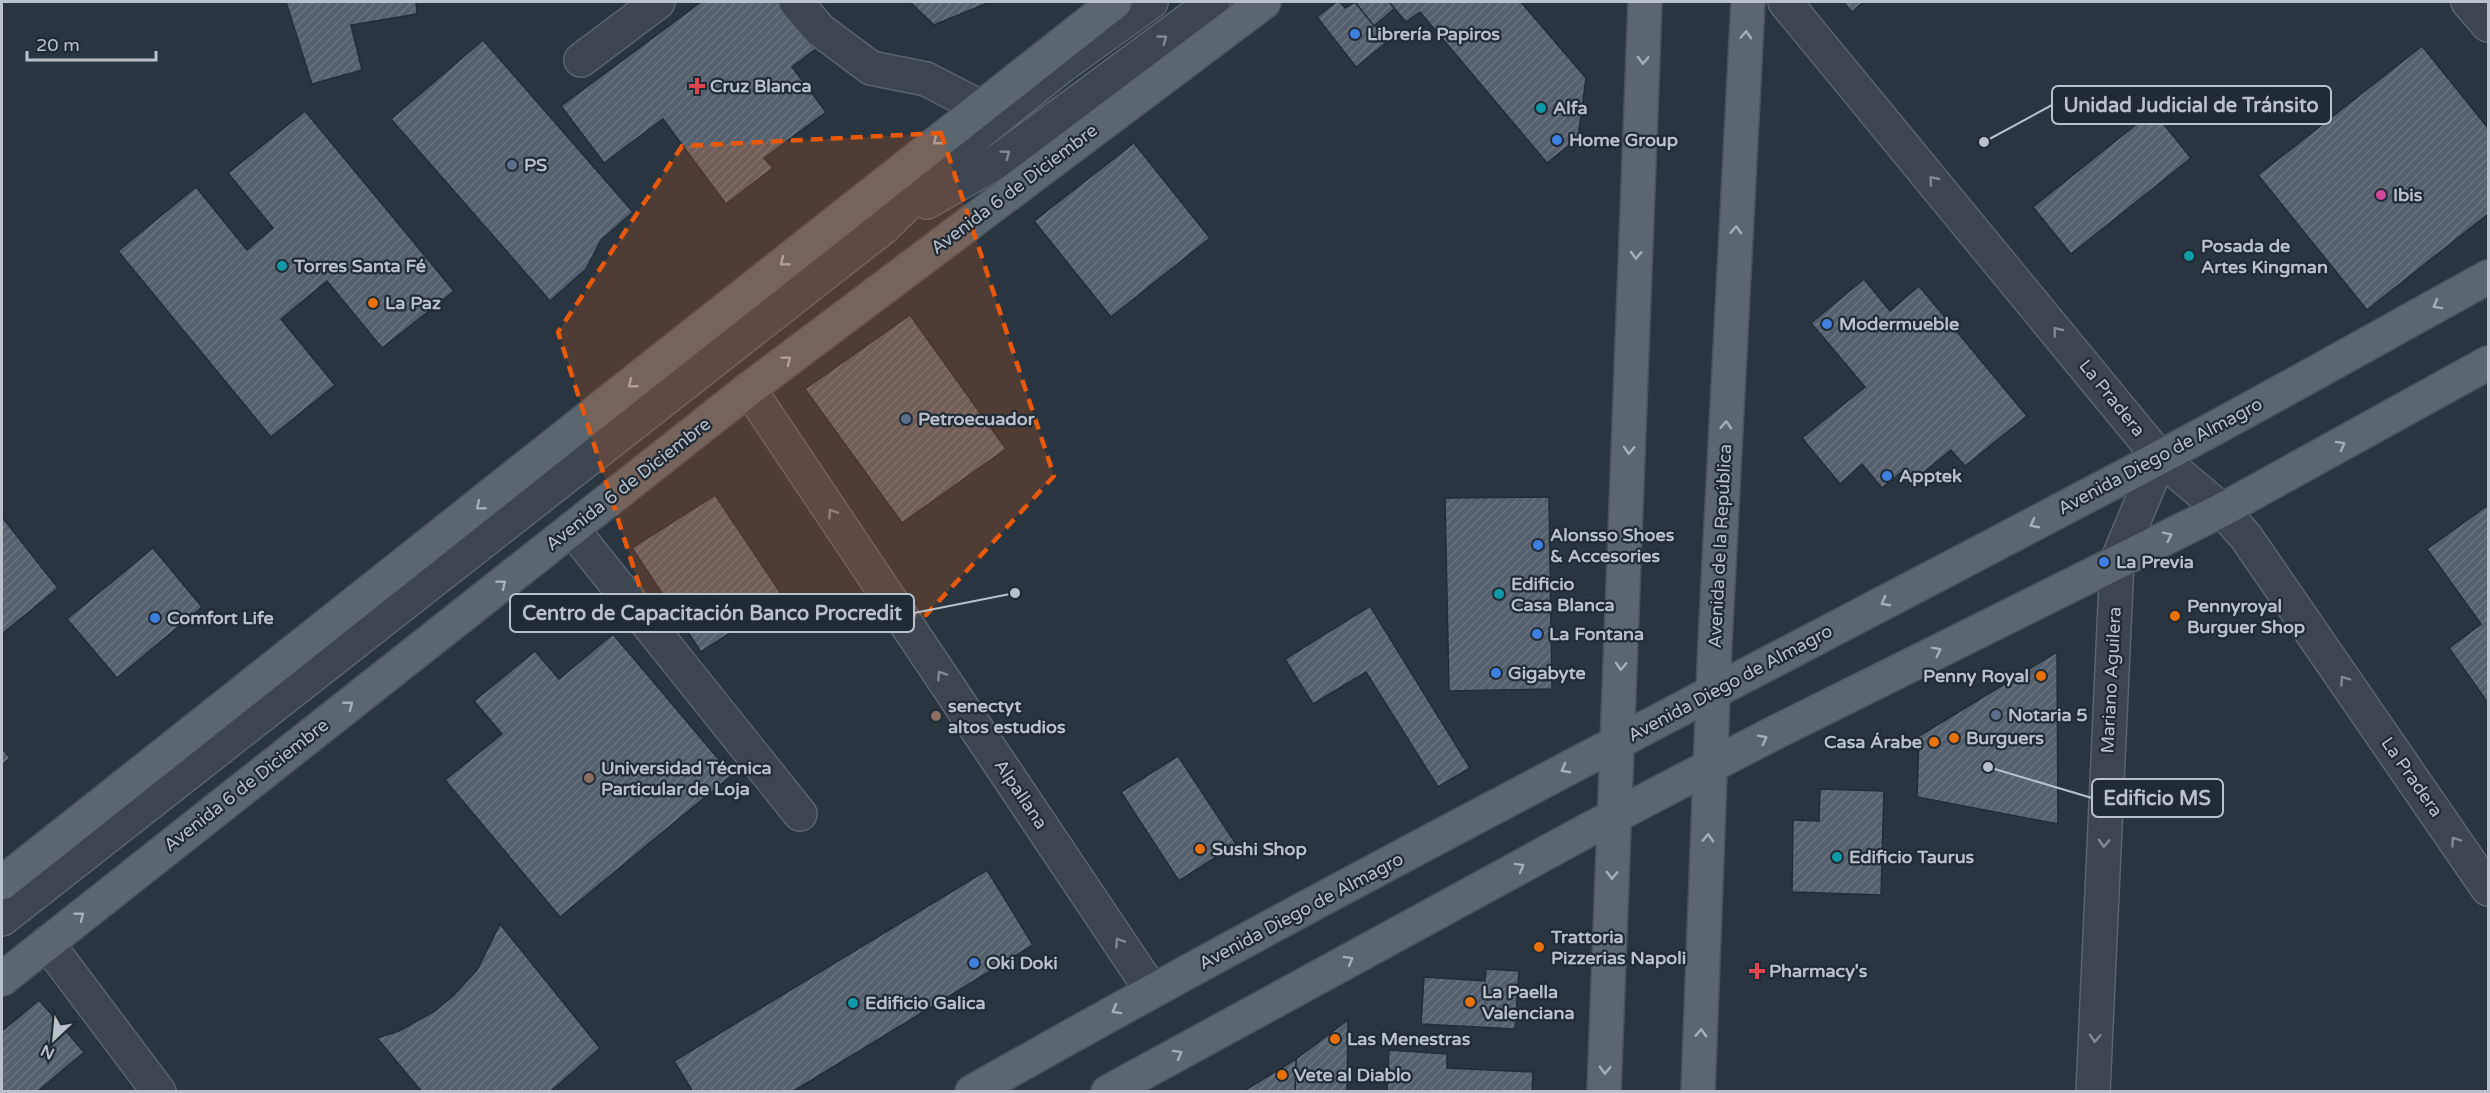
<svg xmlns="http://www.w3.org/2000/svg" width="2490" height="1093" viewBox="0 0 2490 1093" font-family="'Varela Round',sans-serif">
<defs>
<pattern id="building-hatch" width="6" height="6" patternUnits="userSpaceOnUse" patternTransform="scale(1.5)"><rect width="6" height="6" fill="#54606d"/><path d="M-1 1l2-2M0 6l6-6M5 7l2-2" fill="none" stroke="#6a7580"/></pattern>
</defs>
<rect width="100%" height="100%" fill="#293540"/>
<!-- building -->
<g fill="url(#building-hatch)" stroke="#232d37" stroke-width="1.5">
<polygon points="286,2 416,2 417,14 351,25 362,70 312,84"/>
<polygon points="701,2 780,2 816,49 792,67 826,112 764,158 773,168 726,204 663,119 604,163 561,106"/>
<polygon points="910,2 990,2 934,25"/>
<polygon points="1336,2 1340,2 1345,8 1355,2 1388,41 1356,67 1317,17"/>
<polygon points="1355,2 1389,2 1395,8 1374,26"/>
<polygon points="1389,2 1521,2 1586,78 1578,138 1547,163 1420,12 1406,22"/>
<polygon points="1843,2 1863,2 1852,12"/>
<polygon points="483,40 633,212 601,240 586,269 550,301 391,119"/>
<polygon points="2422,46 2488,128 2488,214 2367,310 2258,175"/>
<polygon points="305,111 454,291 382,348 327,281 281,319 335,385 271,437 118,251 196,187 247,250 273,228 228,173"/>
<polygon points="2153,111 2191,158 2071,254 2033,207"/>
<polygon points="1134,143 1210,238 1111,317 1034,221"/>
<polygon points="1864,279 1890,311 1919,286 2027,416 1965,466 1951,450 1913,481 1904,470 1882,488 1862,464 1840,484 1802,438 1865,387 1811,323"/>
<polygon points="910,315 1006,449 902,523 805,389"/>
<polygon points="715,495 784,598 701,652 632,548"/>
<polygon points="1549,497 1552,689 1449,691 1445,498"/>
<polygon points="2488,505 2488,703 2449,648 2481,624 2427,549"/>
<polygon points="2,517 58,588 2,634"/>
<polygon points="153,548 202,607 117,678 67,619"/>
<polygon points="1370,606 1470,768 1438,787 1366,672 1313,704 1285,659"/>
<polygon points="613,634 732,775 560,917 445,780 502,734 474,701 535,651 559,679"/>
<polygon points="2057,652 2058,824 1917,797 1919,736"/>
<polygon points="2,748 10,758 2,765"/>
<polygon points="1178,756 1236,844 1179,881 1121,792"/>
<polygon points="1820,789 1884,791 1881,895 1792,892 1793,820 1819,821"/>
<polygon points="987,870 1033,945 792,1092 693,1092 674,1061"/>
<polygon points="500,924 600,1048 550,1092 422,1092 377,1038 399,1031 435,1011 453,996 477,970"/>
<polygon points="1486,969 1519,971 1515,1029 1421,1024 1424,977 1485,981"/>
<polygon points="39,1000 84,1052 37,1092 2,1092 2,1031"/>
<polygon points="1348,1020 1347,1092 1295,1092 1296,1059"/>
<polygon points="1389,1050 1447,1054 1447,1068 1533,1072 1532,1092 1387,1092"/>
<polygon points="1296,1059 1295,1092 1242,1092"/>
</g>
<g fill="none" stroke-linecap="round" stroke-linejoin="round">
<defs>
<g id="minor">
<polyline points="796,2 820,30 871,68 926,79 980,107"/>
<polyline points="1785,2 2160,458 2222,510 2246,537 2488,889"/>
<polyline points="2468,2 2488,25"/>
<polyline points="581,60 658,2"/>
<polyline points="927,202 998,161 1213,2"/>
<polyline points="749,389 1152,991"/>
<polyline points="572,529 800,814"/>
<polyline points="2,919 884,227 979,133 1062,66 1151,2"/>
<polyline points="47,943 159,1092"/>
<polyline points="2093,1092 2117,561 2160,458"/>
</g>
<g id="major">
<path d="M 2,883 C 374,591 742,293 1115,2"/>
<polyline points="2,979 749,389 1264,2"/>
<path d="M 972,1092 C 1361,871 1760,670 2155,460 C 2267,401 2377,338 2488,277"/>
<polyline points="1108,1092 1586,831 1772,734 2222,510 2488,363"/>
<polyline points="1604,1092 1645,2"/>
<polyline points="1698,1092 1715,642 1748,2"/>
</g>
</defs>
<!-- minor casing -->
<use href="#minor" stroke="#5a646d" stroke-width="36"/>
<!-- major casing -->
<use href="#major" stroke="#49525c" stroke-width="36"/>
<!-- minor -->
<use href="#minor" stroke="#3d4650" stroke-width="33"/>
<!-- major -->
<use href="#major" stroke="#5b6670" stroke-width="33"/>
</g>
<!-- one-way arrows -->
<defs><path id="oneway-chevron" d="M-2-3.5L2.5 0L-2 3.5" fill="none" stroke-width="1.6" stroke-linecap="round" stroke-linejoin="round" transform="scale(1.5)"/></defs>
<g stroke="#a6afb8">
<use href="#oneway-chevron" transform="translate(1746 35) rotate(-87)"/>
<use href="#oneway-chevron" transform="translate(1643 60) rotate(92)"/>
<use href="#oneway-chevron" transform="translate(937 141) rotate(142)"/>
<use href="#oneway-chevron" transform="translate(1736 230) rotate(-87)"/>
<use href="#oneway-chevron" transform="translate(1636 255) rotate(92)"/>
<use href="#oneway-chevron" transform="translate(784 262) rotate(141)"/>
<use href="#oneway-chevron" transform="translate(2437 305) rotate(151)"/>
<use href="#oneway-chevron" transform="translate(787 360) rotate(-37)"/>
<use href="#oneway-chevron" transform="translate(632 384) rotate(141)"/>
<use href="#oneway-chevron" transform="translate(1726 425) rotate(-87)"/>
<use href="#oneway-chevron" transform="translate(2341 445) rotate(-29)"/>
<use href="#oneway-chevron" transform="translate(1629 450) rotate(92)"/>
<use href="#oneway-chevron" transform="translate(480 506) rotate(141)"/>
<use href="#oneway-chevron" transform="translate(2034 524) rotate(152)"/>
<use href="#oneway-chevron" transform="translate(2168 536) rotate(-26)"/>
<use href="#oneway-chevron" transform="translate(502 584) rotate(-38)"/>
<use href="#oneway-chevron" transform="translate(1885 602) rotate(152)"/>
<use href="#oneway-chevron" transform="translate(1937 651) rotate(-27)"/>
<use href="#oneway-chevron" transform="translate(1621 666) rotate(92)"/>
<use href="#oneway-chevron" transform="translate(349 705) rotate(-38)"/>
<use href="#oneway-chevron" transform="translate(1763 739) rotate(-27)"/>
<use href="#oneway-chevron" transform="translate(1565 769) rotate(152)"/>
<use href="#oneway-chevron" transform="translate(1708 838) rotate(-88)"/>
<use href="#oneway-chevron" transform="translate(1520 867) rotate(-29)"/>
<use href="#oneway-chevron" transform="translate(1612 875) rotate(92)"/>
<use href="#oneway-chevron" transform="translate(80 916) rotate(-38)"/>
<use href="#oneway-chevron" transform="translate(1349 960) rotate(-29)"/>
<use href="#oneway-chevron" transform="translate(1116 1010) rotate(151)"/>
<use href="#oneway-chevron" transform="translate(1701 1033) rotate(-88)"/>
<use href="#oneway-chevron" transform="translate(1178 1054) rotate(-29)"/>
<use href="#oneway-chevron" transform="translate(1605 1070) rotate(92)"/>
</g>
<g stroke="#818a93">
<use href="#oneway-chevron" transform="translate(1163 39) rotate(-36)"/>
<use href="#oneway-chevron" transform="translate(1006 154) rotate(-37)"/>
<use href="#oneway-chevron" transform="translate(1933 180) rotate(-129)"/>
<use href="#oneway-chevron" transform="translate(2057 331) rotate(-129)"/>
<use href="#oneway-chevron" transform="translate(832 513) rotate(-124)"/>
<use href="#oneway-chevron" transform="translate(941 675) rotate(-124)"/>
<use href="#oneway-chevron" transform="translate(2344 680) rotate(-125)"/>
<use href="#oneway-chevron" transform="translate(2455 841) rotate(-125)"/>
<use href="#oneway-chevron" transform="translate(2104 843) rotate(93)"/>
<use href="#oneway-chevron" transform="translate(1119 942) rotate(-124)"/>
<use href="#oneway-chevron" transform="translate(2095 1038) rotate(93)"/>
</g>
<!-- marked area -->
<path fill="#e8590c" fill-opacity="0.2" stroke="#e8590c" stroke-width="4.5" stroke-dasharray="12 8" stroke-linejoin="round" d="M 941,133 L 1054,476 L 926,615 L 650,619 L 558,332 L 682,146 Z"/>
<!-- markers -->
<g fill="#3f7fe0" stroke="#212b35" stroke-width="2">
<circle cx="1355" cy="34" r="6"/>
<circle cx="1557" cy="140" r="6"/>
<circle cx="1827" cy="324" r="6"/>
<circle cx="1887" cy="476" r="6"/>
<circle cx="1538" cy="545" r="6"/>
<circle cx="2104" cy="562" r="6"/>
<circle cx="155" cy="618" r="6"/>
<circle cx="1537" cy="634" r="6"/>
<circle cx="1496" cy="673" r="6"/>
<circle cx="974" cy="963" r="6"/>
</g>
<g fill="#e0444e" stroke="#212b35" stroke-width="2">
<path d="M694 77h6v6h6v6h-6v6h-6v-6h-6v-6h6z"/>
<path d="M1754 962h6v6h6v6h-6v6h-6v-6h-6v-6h6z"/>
</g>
<g fill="#0f9aa8" stroke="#212b35" stroke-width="2">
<circle cx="1541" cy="108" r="6"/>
<circle cx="2189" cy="256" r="6"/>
<circle cx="282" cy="266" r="6"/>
<circle cx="1499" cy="594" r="6"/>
<circle cx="1837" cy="857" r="6"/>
<circle cx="853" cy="1003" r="6"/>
</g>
<g fill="#5c6f8a" stroke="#212b35" stroke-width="2">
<circle cx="512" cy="165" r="6"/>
<circle cx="906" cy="419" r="6"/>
<circle cx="1996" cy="715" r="6"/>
</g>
<circle fill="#d1479c" stroke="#212b35" stroke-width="2" cx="2381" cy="195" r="6"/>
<g fill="#e8710a" stroke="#212b35" stroke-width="2">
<circle cx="373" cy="303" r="6"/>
<circle cx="2175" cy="616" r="6"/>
<circle cx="2041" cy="676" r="6"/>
<circle cx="1954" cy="738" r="6"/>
<circle cx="1934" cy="742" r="6"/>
<circle cx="1200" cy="849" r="6"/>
<circle cx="1539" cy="947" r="6"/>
<circle cx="1470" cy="1002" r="6"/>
<circle cx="1335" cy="1039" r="6"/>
<circle cx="1282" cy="1075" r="6"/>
</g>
<g fill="#8d6e63" stroke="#212b35" stroke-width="2">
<circle cx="936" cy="716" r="6"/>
<circle cx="589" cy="778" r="6"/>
</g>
<g text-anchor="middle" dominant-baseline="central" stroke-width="4.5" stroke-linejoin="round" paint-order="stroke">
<!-- poi labels -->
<g font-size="18" font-weight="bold" fill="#b9c1ca" stroke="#212b35" text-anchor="start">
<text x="1367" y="34">Librería Papiros</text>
<text x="710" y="86">Cruz Blanca</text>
<text x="1553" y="108">Alfa</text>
<text x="1569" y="140">Home Group</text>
<text x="524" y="165">PS</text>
<text x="2393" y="195">Ibis</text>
<text x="2201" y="246">Posada de<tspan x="2201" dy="21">Artes Kingman</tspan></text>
<text x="294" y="266">Torres Santa Fé</text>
<text x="385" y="303">La Paz</text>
<text x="1839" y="324">Modermueble</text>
<text x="918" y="419">Petroecuador</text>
<text x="1899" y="476">Apptek</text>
<text x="1550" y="535">Alonsso Shoes<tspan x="1550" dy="21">&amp; Accesories</tspan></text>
<text x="2116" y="562">La Previa</text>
<text x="1511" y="584">Edificio<tspan x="1511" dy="21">Casa Blanca</tspan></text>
<text x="2187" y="606">Pennyroyal<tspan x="2187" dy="21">Burguer Shop</tspan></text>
<text x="167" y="618">Comfort Life</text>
<text x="1549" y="634">La Fontana</text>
<text x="1508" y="673">Gigabyte</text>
<text x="2029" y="676" text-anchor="end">Penny Royal</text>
<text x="948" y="706">senectyt<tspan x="948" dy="21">altos estudios</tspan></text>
<text x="2008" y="715">Notaria 5</text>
<text x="1966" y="738">Burguers</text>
<text x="1922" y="742" text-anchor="end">Casa Árabe</text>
<text x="601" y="768">Universidad Técnica<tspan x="601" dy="21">Particular de Loja</tspan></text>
<text x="1212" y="849">Sushi Shop</text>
<text x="1849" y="857">Edificio Taurus</text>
<text x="1551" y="937">Trattoria<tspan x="1551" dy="21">Pizzerias Napoli</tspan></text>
<text x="986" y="963">Oki Doki</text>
<text x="1769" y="971">Pharmacy's</text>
<text x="1482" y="992">La Paella<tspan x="1482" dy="21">Valenciana</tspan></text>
<text x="865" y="1003">Edificio Galica</text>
<text x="1347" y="1039">Las Menestras</text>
<text x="1294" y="1075">Vete al Diablo</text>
</g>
<!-- street labels -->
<g font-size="18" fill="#b9c1ca" stroke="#212b35">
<text transform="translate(1014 189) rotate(-37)">Avenida 6 de Diciembre</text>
<text transform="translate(2112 398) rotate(51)">La Pradera</text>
<text transform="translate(2160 456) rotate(-28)">Avenida Diego de Almagro</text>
<text transform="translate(628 484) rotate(-38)">Avenida 6 de Diciembre</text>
<text transform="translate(1720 546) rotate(-87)">Avenida de la República</text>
<text transform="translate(2111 680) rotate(-87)">Mariano Aguilera</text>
<text transform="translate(1730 683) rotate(-28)">Avenida Diego de Almagro</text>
<text transform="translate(2412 777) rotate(55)">La Pradera</text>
<text transform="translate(246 785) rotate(-38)">Avenida 6 de Diciembre</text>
<text transform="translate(1021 794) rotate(56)">Alpallana</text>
<text transform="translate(1301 911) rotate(-28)">Avenida Diego de Almagro</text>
</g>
</g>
<!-- callouts -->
<path fill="none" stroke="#b9c1ca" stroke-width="2" d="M1984 142L2052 105M1015 593L914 613M1988 767L2092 798"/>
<g fill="#b9c1ca" stroke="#212b35" stroke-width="2">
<circle cx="1984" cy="142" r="6"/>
<circle cx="1015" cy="593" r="6"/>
<circle cx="1988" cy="767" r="6"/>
</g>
<g fill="#212b35" stroke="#b9c1ca" stroke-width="2">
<rect x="2052" y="86" width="279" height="38" rx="6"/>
<rect x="510" y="594" width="404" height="38" rx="6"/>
<rect x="2092" y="779" width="131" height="38" rx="6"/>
</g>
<g font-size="20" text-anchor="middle" font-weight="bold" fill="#b9c1ca">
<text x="2191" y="112">Unidad Judicial de Tránsito</text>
<text x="712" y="620">Centro de Capacitación Banco Procredit</text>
<text x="2157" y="805">Edificio MS</text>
</g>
<!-- border -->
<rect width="2490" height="1093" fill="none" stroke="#b9c1ca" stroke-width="6"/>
<!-- north arrow -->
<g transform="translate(54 1039) rotate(206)" stroke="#212b35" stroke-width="4.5" paint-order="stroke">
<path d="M0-4.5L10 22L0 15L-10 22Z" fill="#b9c1ca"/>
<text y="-9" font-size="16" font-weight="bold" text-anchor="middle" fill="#b9c1ca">N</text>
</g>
<!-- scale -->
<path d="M27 51v9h129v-9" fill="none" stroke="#b9c1ca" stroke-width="3"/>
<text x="36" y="51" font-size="18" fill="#b9c1ca" stroke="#212b35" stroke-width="4.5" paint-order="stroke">20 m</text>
</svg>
